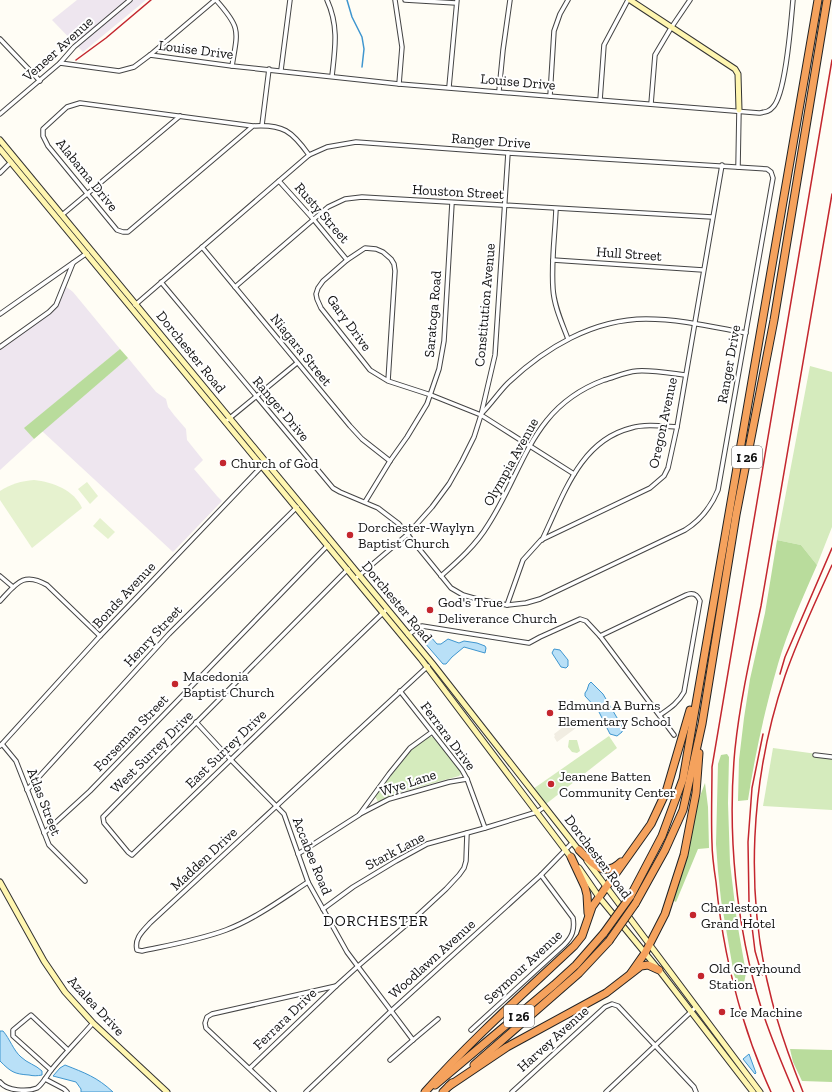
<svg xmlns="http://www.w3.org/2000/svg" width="832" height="1092" viewBox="0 0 832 1092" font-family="'Zilla Slab',serif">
<rect width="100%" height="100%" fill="#fffdf5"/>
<!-- industrial -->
<g fill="#eee6ef">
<polygon points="77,0 146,0 83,52 52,20"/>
<polygon points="64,285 73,292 120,349 25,428 34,439 0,470 0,347 56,305"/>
<polygon points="128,358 156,392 166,399 168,407 174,415 186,429 187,440 203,460 194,469 217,496 222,501 173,552 42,431"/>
</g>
<!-- green -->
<g fill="#d5ebbd">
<polygon points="810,366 832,372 832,527 817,565 801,545 777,540"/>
<polygon points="429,736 435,738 460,770 461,774 459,776 401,792 378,802 375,796 412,749"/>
<polygon points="609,736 617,748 546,804 533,789"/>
<polygon points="569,740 577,740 580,751 577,753 572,752 568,747"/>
<polygon points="773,748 832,756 832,810 763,806"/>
</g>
<!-- forest -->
<g fill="#b9dc9c">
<polygon points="120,349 128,358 34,439 24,428"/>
<path d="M 777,540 L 801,545 L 817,565 C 803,597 788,630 778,664 C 765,709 755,754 748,800 L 738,801 L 739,760 L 744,718 L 750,679 L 765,613 Z"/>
<polygon points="727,754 729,757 728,803 730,863 737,922 746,973 744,983 738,983 734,975 721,900 718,871 716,844 718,764 721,755"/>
<polygon points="705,783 708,807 709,848 698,849 676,902 672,900 685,861 694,812"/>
<polygon points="790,1049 832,1050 832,1082 802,1081 793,1062"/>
</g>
<!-- pitch -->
<g fill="#e6f2cf">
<path d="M 34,480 C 53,482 74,490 82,508 L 32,548 L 0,500 L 0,491 C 11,484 21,481 34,480 Z"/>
<polygon points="87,482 98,496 90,504 78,489"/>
<polygon points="100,518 115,532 108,539 93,526"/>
</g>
<!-- plaza -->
<polygon fill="#f1ede2" points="575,718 580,725 557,742 554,737 555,736 554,734"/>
<!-- water -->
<g fill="#b9e0f7" stroke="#3f96cf">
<polygon points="427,635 430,636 437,644 441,644 448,639 459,643 464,641 477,643 485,646 486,648 485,653 464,647 452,657 446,664 443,664 424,642 425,637"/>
<polygon points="554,649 560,650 568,660 568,666 566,668 561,667 552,653"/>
<polygon points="591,682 603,694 623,728 622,732 617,736 610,734 598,710 585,696 585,693 587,690 589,684"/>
<path d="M 0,1031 L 3,1031 C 10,1039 13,1050 21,1057 C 27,1063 36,1065 42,1071 L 42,1075 C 37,1076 33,1076 29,1075 C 14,1074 11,1072 0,1061 Z"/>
<polygon points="749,1054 756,1073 755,1074 743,1059"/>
<path d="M 65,1065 C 85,1073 97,1077 113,1092 L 81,1092 L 81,1089 L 76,1082 L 53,1076 L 60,1068 Z"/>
</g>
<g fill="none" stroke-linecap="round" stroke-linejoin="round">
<!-- stream -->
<polyline stroke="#3f96cf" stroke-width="1.5" points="347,0 352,17 362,37 364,49 362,67"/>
<defs>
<g id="street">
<path d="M 216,0 C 241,28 238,30 232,66"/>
<path d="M 327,0 C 339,26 335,49 332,76"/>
<polyline points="395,0 402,47 399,84"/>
<polyline points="405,0 456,3"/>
<polyline points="0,39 40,81"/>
<path d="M 150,55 L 232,66 L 399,84 L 759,113 C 765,112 769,112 773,107 C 786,94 791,21 793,0"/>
<polyline points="60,63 119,71 134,67 150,55 215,0"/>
<polyline points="281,70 290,0"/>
<polyline points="449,87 457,0"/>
<polyline points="499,91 503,50 510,0"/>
<polyline points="550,96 554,31 560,14 568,0"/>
<polyline points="600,100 604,45 628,0"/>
<polyline points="651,104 655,55 671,28 690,0"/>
<polyline points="0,114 60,63 74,47 130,0"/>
<polyline points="262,125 269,69"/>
<path d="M 253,126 L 80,103 L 67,107 L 43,129 L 43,136 L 48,146 L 117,230 L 123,232 L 128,232 L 253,126 C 283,124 292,131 309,155"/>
<polyline points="738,167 739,110"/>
<polyline points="0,173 11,162"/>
<polyline points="279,181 314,220 347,260"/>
<path d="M 556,209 C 555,235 551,262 553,289 C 554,306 562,323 568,339"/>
<polyline points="62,215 180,116"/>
<polyline points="202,247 350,426 362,439 390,461"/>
<polyline points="553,260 703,270"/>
<polyline points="235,287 328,207 345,199 362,197 712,217"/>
<path d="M 135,305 L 309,155 L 327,147 L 356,142 L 508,153 L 767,169 L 771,172 L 773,178 L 718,490 C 711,507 701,520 685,530 L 540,599 L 526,603 L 507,605 L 477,599 L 463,595 L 451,588 L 399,524 L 378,508 L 340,492 L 333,488 L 161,282"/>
<polyline points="0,314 87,253"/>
<polyline points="0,347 49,312 56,305 73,263"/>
<polyline points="388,381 395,271 394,264 391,259 383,252 376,249 365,248 347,260 323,281 318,288 316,294 317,299 321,308 370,370 388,381 431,395 481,415 574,474"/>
<path d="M 482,413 C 491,404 499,392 508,383 C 545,348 593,319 646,319 C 680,319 713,327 746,333"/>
<polyline points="225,422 297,363"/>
<polyline points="365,502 390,461 407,437 427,404 439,369 444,341 452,203"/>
<path d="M 542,540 C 563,497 579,441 631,428 C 645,424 661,426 677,427"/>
<polyline points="348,569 103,817 104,823 128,852 132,855 387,609"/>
<polyline points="0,576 13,587"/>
<path d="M 441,576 C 458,561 476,545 488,525 C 525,468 531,407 604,380 C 615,377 625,372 637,371 C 652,370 669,373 685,375"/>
<polyline points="355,579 408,534 432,507 449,484 462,461 474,437 481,415 495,355 508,153"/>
<path d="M 0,601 C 16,584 23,571 47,585 L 100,636"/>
<polyline points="507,605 523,560 541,540 650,488 664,476 668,468 677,427 722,165"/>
<polyline points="408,635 416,629 422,626 529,643 540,637 580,619 586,621 600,636 674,735"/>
<path d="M 600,636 L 686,595 C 693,592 697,594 700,601 L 684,692 C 678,703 670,708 660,715"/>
<polyline points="400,691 462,770 467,779 485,828"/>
<polyline points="196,722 231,760 284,814 308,882 347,952 413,1040 438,1019"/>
<polyline points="2,744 16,761 49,845 85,881"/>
<polyline points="0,746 100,636 263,465"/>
<polyline points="815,755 832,757"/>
<polyline points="27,790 169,634 297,507"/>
<polyline points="360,814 389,799 449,782 467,779"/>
<polyline points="44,833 90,791 328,545"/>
<polyline points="298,854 359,815 389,774 410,748 432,732"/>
<path d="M 308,882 C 282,899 255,919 226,930 C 199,940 170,945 142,951 L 137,950 C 134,938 143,931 150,923 L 428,666"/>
<polyline points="323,909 353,887 396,861 427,844 485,828 537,812 544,807"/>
<path d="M 471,1030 L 564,945 C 572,937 575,930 573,918 L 541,875"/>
<polyline points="390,1060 413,1040"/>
<polyline points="250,1068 336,986"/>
<polyline points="51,1070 13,1036 13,1030 31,1015 68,1050"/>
<polyline points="45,1079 64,1089 67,1092"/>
<path d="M 0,1082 C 7,1091 27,1092 37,1088 C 43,1084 47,1075 52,1069 C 65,1053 80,1038 93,1023"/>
<polyline points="274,1092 206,1028 205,1023 207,1017 212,1014 336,986 357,967 419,914 446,889 459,875 464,868 466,861 467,833"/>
<polyline points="306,1092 391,1011 541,875 573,842"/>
<polyline points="512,1092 605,1007 612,1004 618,1006 694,1087 696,1092"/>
<polyline points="606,1092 696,1007"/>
</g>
<g id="secondary">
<polyline points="630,0 735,69 738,74 739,110"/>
<polyline points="0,140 432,663 581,853"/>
<polyline points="0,149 421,659 572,859"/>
<polyline points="587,861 760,1092"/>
<polyline points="579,868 599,897 659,970 753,1092"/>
<polyline points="0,882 44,961 65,992 93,1023 167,1092"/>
</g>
<g id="highway">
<path d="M 579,850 C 592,863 604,879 621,862"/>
<polyline points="571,857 585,887 587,895 588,913"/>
<polyline points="630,897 662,836 683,779 818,0"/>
<polyline points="635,904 665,850 683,810 702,724 736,515 774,320 827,0"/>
<polyline points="631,973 645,953 665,914 684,855 696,793 699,753"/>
<polyline points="474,1065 579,973 609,941"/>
<polyline points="435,1085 554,985 576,965 604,933"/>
<polyline points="449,1086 507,1047 606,993 641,966 648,965 659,970"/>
<path d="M 425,1092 C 471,1040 523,994 574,946 L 582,936 L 592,907 L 651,824 L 666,792 L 690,710"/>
<polyline points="443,1092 452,1083"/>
</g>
</defs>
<!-- street casing -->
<use href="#street" stroke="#444" stroke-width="5.5"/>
<!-- secondary casing -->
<use href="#secondary" stroke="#333" stroke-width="7"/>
<!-- highway casing -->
<use href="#highway" stroke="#222" stroke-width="9"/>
<!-- street -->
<use href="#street" stroke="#fff" stroke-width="3.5"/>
<!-- secondary -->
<use href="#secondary" stroke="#fff6b0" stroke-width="5"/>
<!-- highway -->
<use href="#highway" stroke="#f5a25d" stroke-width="7"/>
<!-- rail -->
<g stroke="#c4262e" stroke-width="1.5">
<polyline points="76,60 106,38 151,0"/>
<polyline points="780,674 785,657 832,548"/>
<polyline points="762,975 755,951 749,902 748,842 752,788 763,734"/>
<path d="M 771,1092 C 741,1026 723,953 716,882 C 714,869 712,856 712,843 C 711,818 712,792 712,767 L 832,60"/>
<path d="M 794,1092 C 782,1064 770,1036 761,1007 C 736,927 727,832 735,749 C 740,701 751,653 761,606 L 832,194"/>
<path d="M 803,1092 C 791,1062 780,1032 772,1001 C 744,895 750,779 785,676 C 798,638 816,601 832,565"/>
</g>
<defs>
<g id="highway-bridge">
<polyline points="604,933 630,897"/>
<polyline points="609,941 635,904"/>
</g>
</defs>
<!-- highway-bridge casing -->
<use href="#highway-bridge" stroke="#222" stroke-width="9" stroke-linecap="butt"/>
<!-- highway-bridge -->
<use href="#highway-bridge" stroke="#f5a25d" stroke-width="7"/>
</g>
<!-- markers -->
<g fill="#c4262e" stroke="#fff" stroke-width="1.5">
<circle cx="223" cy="463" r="4"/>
<circle cx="350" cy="535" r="4"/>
<circle cx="430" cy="610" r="4"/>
<circle cx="175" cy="684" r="4"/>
<circle cx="550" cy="713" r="4"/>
<circle cx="551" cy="784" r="4"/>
<circle cx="693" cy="915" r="4"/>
<circle cx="701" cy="976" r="4"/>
<circle cx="722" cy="1012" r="4"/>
</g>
<g text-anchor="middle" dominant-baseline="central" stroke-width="4" stroke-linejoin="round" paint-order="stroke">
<!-- shield labels -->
<g fill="#fff" stroke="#585858" stroke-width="1">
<rect x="732" y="446" width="30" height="22" rx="3"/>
<rect x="504" y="1005" width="30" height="22" rx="3"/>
</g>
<g font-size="13" font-weight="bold" fill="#111">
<text x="747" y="457">I 26</text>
<text x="519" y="1016">I 26</text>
</g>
<!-- street labels -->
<g font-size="14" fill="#111" stroke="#fff">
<text transform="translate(58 49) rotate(-42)">Veneer Avenue</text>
<text transform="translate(196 50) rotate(7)">Louise Drive</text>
<text transform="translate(518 82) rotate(5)">Louise Drive</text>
<text transform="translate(491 141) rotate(4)">Ranger Drive</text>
<text transform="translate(87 175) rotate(51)">Alabama Drive</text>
<text transform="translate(458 192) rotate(3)">Houston Street</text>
<text transform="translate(322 213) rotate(49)">Rusty Street</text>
<text transform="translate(629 254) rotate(4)">Hull Street</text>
<text transform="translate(485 305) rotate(-85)">Constitution Avenue</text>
<text transform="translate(433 314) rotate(-85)">Saratoga Road</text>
<text transform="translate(349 323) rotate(54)">Gary Drive</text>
<text transform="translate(301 350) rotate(51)">Niagara Street</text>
<text transform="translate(191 352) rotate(51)">Dorchester Road</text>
<text transform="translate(729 364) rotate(-80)">Ranger Drive</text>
<text transform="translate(281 409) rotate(50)">Ranger Drive</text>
<text transform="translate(663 423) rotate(-78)">Oregon Avenue</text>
<text transform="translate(511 462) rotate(-61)">Olympia Avenue</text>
<text transform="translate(124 595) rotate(-47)">Bonds Avenue</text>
<text transform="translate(397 602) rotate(50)">Dorchester Road</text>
<text transform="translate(153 636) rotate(-47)">Henry Street</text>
<text transform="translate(131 733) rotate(-46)">Forseman Street</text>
<text transform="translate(448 736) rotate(53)">Ferrara Drive</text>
<text transform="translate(226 749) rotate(-44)">East Surrey Drive</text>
<text transform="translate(152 752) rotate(-45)">West Surrey Drive</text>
<text transform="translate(408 783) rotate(-18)">Wye Lane</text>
<text transform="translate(44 802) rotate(69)">Atlas Street</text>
<text transform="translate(395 851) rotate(-28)">Stark Lane</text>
<text transform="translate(312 856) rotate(68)">Accabee Road</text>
<text transform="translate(598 857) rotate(53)">Dorchester Road</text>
<text transform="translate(204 859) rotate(-43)">Madden Drive</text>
<text transform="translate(432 959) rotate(-42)">Woodlawn Avenue</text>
<text transform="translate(523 967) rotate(-43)">Seymour Avenue</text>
<text transform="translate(96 1006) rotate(47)">Azalea Drive</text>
<text transform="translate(285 1019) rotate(-44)">Ferrara Drive</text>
<text transform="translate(553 1039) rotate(-42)">Harvey Avenue</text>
</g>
<!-- poi labels -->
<g font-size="14" fill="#111" stroke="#fff" text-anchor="start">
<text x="231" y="463">Church of God</text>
<text x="358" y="527">Dorchester-Waylyn<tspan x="358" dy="16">Baptist Church</tspan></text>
<text x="438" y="602">God's True<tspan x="438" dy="16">Deliverance Church</tspan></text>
<text x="183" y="676">Macedonia<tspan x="183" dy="16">Baptist Church</tspan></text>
<text x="558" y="705">Edmund A Burns<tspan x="558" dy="16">Elementary School</tspan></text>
<text x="559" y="776">Jeanene Batten<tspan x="559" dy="16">Community Center</tspan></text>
<text x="701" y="907">Charleston<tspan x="701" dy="16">Grand Hotel</tspan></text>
<text x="709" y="968">Old Greyhound<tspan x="709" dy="16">Station</tspan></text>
<text x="730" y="1012">Ice Machine</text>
</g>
<!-- neighbourhood labels -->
<g font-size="15" letter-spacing="1" fill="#111" stroke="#fff">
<text x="376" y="921">DORCHESTER</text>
</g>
</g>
</svg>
